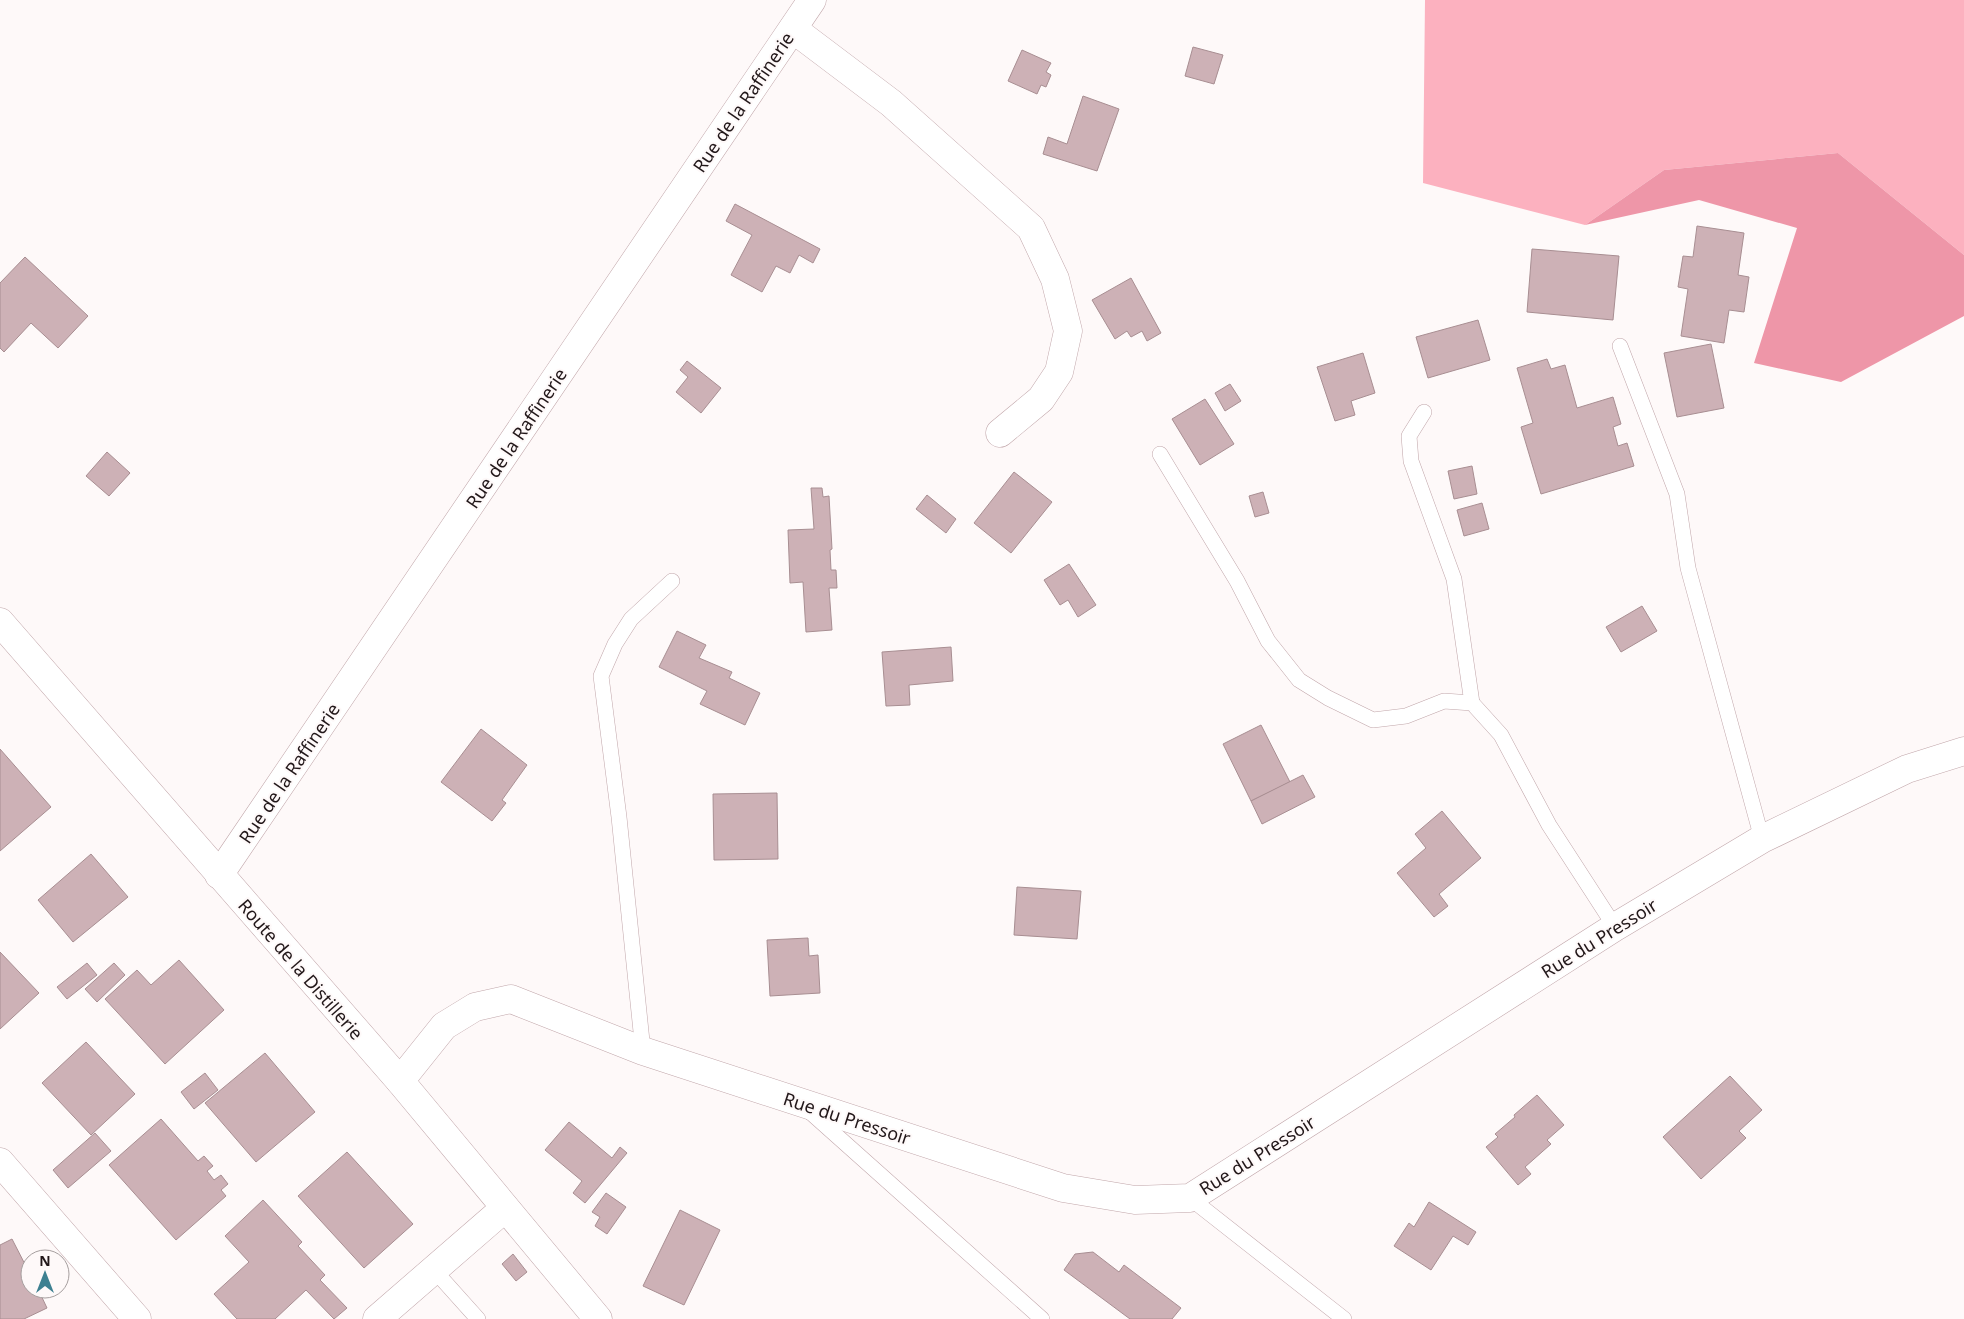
<svg xmlns="http://www.w3.org/2000/svg" width="1964" height="1319" viewBox="0 0 1964 1319" font-family="'Noto Sans',sans-serif">
<rect width="100%" height="100%" fill="#fef9f9"/>
<!-- green -->
<polygon fill="#fcb1bf" points="1425,0 1964,0 1964,255 1838,153 1664,170 1585,225 1423,183"/>
<!-- forest -->
<polygon fill="#ee96a8" points="1838,153 1964,255 1964,316 1841,382 1754,363 1797,228 1699,200 1585,225 1664,170"/>
<!-- building -->
<g fill="#cdb1b6" stroke="#a88e92">
<polygon points="1193,47 1223,55 1214,84 1185,76"/>
<polygon points="1022,50 1051,63 1046,72 1051,75 1046,87 1041,85 1037,94 1008,81"/>
<polygon points="1083,96 1119,109 1097,171 1043,154 1048,137 1067,144"/>
<polygon points="735,204 820,249 813,263 799,255 790,273 776,266 762,292 731,275 752,235 726,221"/>
<polygon points="1697,226 1744,233 1738,275 1749,277 1744,312 1729,310 1724,343 1681,336 1688,289 1678,287 1683,256 1693,257"/>
<polygon points="1532,249 1619,256 1613,320 1527,312"/>
<polygon points="25,257 88,316 58,348 31,323 4,352 0,348 0,283"/>
<polygon points="1131,278 1161,333 1147,341 1142,331 1131,337 1127,331 1115,339 1092,300"/>
<polygon points="1478,320 1490,360 1428,378 1416,337"/>
<polygon points="1711,344 1724,408 1677,417 1664,353"/>
<polygon points="1363,353 1375,393 1351,401 1355,415 1335,421 1317,367"/>
<polygon points="1547,359 1551,369 1565,365 1577,408 1613,397 1621,424 1613,427 1618,446 1627,443 1634,466 1541,494 1521,427 1533,423 1517,368"/>
<polygon points="687,361 721,388 701,413 676,392 688,377 680,370"/>
<polygon points="1230,384 1241,401 1225,411 1215,393"/>
<polygon points="1205,399 1234,444 1200,465 1172,419"/>
<polygon points="107,452 130,473 109,496 86,476"/>
<polygon points="1472,466 1477,494 1454,499 1448,471"/>
<polygon points="1014,472 1052,502 1011,553 974,523"/>
<polygon points="811,488 822,488 823,497 829,496 832,549 830,550 831,570 836,570 837,588 829,588 832,630 806,632 803,582 790,583 788,530 814,529"/>
<polygon points="1263,492 1269,513 1255,517 1249,496"/>
<polygon points="927,495 956,519 946,533 916,509"/>
<polygon points="1482,503 1489,529 1464,536 1457,510"/>
<polygon points="1069,564 1096,605 1078,617 1068,600 1060,605 1044,580"/>
<polygon points="1642,606 1657,631 1621,652 1606,627"/>
<polygon points="677,631 706,645 699,658 732,672 729,678 760,693 745,725 700,704 707,691 659,667"/>
<polygon points="951,647 953,681 909,685 910,705 886,706 882,652"/>
<polygon points="1261,725 1290,782 1251,801 1223,744"/>
<polygon points="481,729 527,765 502,800 506,803 492,821 441,782"/>
<polygon points="0,749 51,807 0,851"/>
<polygon points="1303,775 1315,797 1262,824 1251,801"/>
<polygon points="777,793 778,859 714,860 713,794"/>
<polygon points="1442,811 1481,858 1439,894 1448,906 1434,917 1397,873 1426,848 1415,834"/>
<polygon points="91,854 128,897 73,942 38,900"/>
<polygon points="1017,887 1081,891 1077,939 1014,935"/>
<polygon points="808,938 809,956 818,955 820,993 770,996 767,940"/>
<polygon points="0,952 39,993 0,1029"/>
<polygon points="179,960 224,1010 165,1064 105,999 137,970 151,985"/>
<polygon points="87,963 97,975 67,999 57,987"/>
<polygon points="114,963 125,975 97,1002 85,989"/>
<polygon points="86,1042 135,1094 91,1135 42,1083"/>
<polygon points="265,1053 315,1112 256,1162 205,1103"/>
<polygon points="205,1073 218,1090 194,1109 181,1092"/>
<polygon points="1730,1076 1762,1110 1739,1131 1746,1138 1701,1179 1663,1137"/>
<polygon points="1537,1095 1564,1125 1547,1140 1551,1144 1525,1167 1531,1174 1518,1185 1486,1147 1498,1137 1495,1134 1515,1117 1514,1115"/>
<polygon points="161,1119 198,1161 204,1156 213,1166 207,1171 214,1180 221,1175 228,1184 221,1190 226,1196 176,1240 109,1165"/>
<polygon points="569,1122 612,1158 620,1147 627,1153 585,1203 573,1193 582,1181 545,1150"/>
<polygon points="95,1133 111,1151 68,1188 53,1170"/>
<polygon points="347,1152 413,1224 364,1268 298,1196"/>
<polygon points="606,1193 626,1207 607,1234 595,1226 600,1217 592,1212"/>
<polygon points="263,1200 302,1242 298,1246 325,1275 320,1280 347,1308 334,1319 306,1290 275,1319 237,1319 214,1294 249,1262 225,1236"/>
<polygon points="1429,1202 1476,1232 1468,1245 1453,1236 1431,1270 1394,1246 1409,1223 1414,1227"/>
<polygon points="680,1210 720,1230 684,1305 643,1286"/>
<polygon points="12,1239 30,1274 30,1289 38,1289 47,1308 24,1319 0,1319 0,1245"/>
<polygon points="1093,1252 1119,1272 1124,1265 1181,1308 1172,1319 1130,1319 1064,1270 1075,1254"/>
<polygon points="513,1254 527,1272 516,1281 502,1264"/>
</g>
<g fill="none" stroke-linecap="round" stroke-linejoin="round">
<defs>
<g id="service">
<polyline points="1620,346 1677,494 1688,568 1762,839"/>
<polyline points="1424,412 1409,436 1411,461 1454,579 1472,703"/>
<polyline points="1160,454 1237,581 1268,641 1299,680 1328,698 1373,720 1406,716 1444,701 1472,703 1501,735 1549,825 1615,927"/>
<polyline points="643,1051 619,817 601,676 615,644 631,619 672,581"/>
<polyline points="809,1111 1042,1319"/>
<polyline points="1190,1198 1344,1319"/>
<polyline points="434,1270 478,1319"/>
</g>
<g id="minor">
<polyline points="793,29 891,103 1031,228 1055,279 1068,331 1059,372 1041,399 1000,433"/>
<polyline points="219,875 812,0"/>
<polyline points="400,1081 444,1026 475,1007 511,999 643,1051 1063,1188 1135,1200 1190,1198 1615,927 1762,839 1907,769 1964,751"/>
<polyline points="0,1162 137,1319"/>
<polyline points="377,1319 505,1208"/>
</g>
<polyline id="tertiary" points="0,622 400,1081 598,1319"/>
</defs>
<!-- service casing -->
<use href="#service" stroke="#c1a6aa" stroke-width="16"/>
<!-- minor casing -->
<use href="#minor" stroke="#c1a6aa" stroke-width="29"/>
<!-- tertiary casing -->
<use href="#tertiary" stroke="#c1a6aa" stroke-width="29"/>
<!-- service -->
<use href="#service" stroke="#fff" stroke-width="15"/>
<!-- minor -->
<use href="#minor" stroke="#fff" stroke-width="28"/>
<!-- tertiary -->
<use href="#tertiary" stroke="#fff" stroke-width="28"/>
</g>
<g text-anchor="middle" dominant-baseline="central" stroke-width="4" stroke-linejoin="round" paint-order="stroke">
<!-- street labels -->
<g font-size="18" fill="#211719" stroke="#fef9f9">
<text transform="translate(743 102) rotate(-56)">Rue de la Raffinerie</text>
<text transform="translate(516 438) rotate(-56)">Rue de la Raffinerie</text>
<text transform="translate(289 773) rotate(-56)">Rue de la Raffinerie</text>
<text transform="translate(1599 938) rotate(-32)">Rue du Pressoir</text>
<text transform="translate(301 969) rotate(49)">Route de la Distillerie</text>
<text transform="translate(847 1118) rotate(18)">Rue du Pressoir</text>
<text transform="translate(1257 1155) rotate(-32)">Rue du Pressoir</text>
</g>
</g>
<!-- north arrow -->
<g transform="translate(45 1274)"><circle r="24" fill="#fef9f9" stroke="#a69f9f"/>
<path d="M0-4L9 19L0 12L-9 19Z" fill="#3d8091"/>
<text y="-8" font-size="14" font-weight="bold" text-anchor="middle" fill="#211719">N</text>
</g>
</svg>
